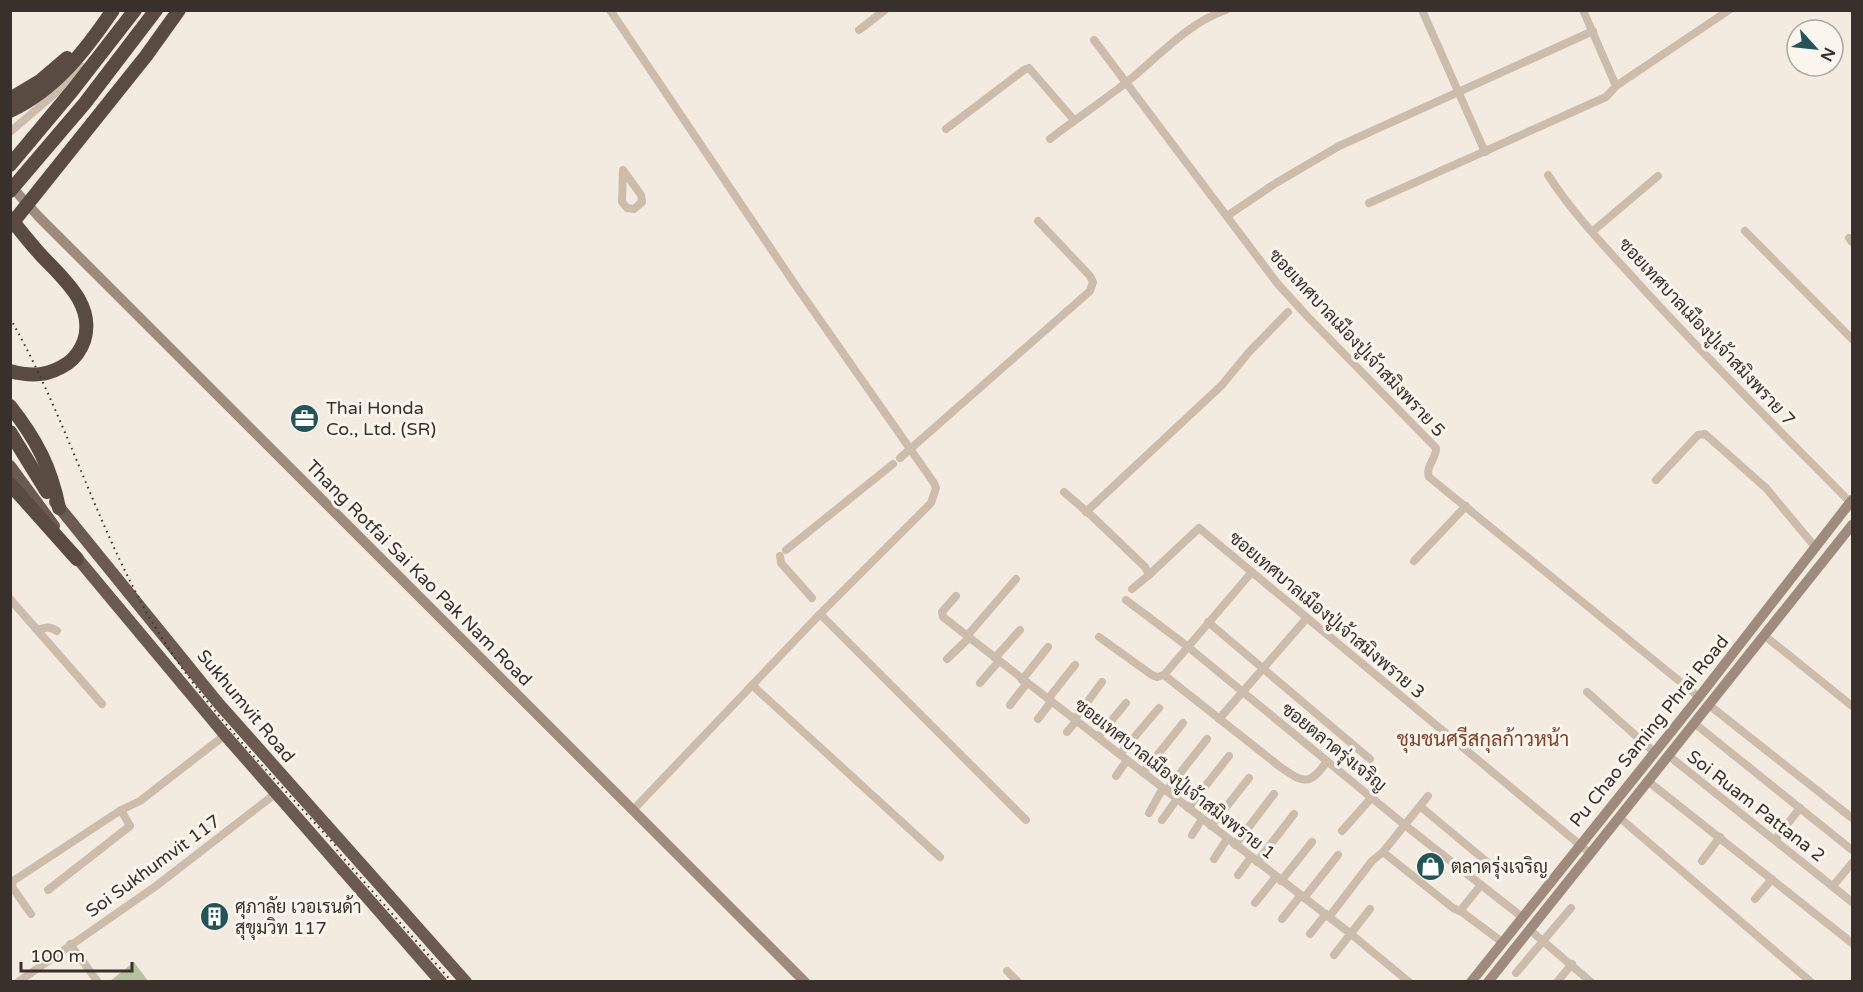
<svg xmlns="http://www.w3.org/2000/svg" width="1863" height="992" viewBox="0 0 1863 992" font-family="'Varela Round',Sarabun,sans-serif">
<rect width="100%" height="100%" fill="#f3ebe0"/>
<!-- garden -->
<polygon fill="#b5c2a0" points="134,962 148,981 110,981"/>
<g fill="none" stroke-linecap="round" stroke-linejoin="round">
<!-- minor -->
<g stroke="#cbbcac" stroke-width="8">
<polyline points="610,10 794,283 934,483 936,488 931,503 820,614 633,810"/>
<polyline points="1422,10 1485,152"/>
<polyline points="1583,10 1616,86"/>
<polyline points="859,30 885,10"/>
<path d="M 1094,40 L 1277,283 L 1306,315 L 1436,448 C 1437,458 1425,466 1429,477 L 1699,697"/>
<polyline points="946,129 1024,70 1029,68 1074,120"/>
<polyline points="10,132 72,79 83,67"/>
<path d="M 1050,139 C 1076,119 1103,101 1128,81 C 1158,57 1189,22 1226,10"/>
<polygon points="623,170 641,195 642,202 634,209 627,208 622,202"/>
<path d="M 1548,175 C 1573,214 1607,249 1638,283 C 1707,359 1779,430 1851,503"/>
<polyline points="1369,203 1606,97 1616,86 1729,10"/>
<polyline points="1227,216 1276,183 1339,146 1593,31"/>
<polyline points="1593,231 1658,176"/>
<polyline points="1745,231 1852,339"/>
<polyline points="1849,238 1852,242"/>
<polyline points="900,458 1090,291 1093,282 1090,276 1038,221"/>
<polyline points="1656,480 1698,435 1705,434 1766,488 1816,548"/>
<polyline points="1064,492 1093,517 1145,567 1149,575 1199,528 1591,854"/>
<polyline points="1086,512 1222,385 1249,352 1288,312"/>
<polyline points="786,550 893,464"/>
<polyline points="780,556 781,563 812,598"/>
<polyline points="1414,561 1466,506"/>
<polyline points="1132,589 1149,575"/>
<polyline points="956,596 942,612 943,617 1351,934 1409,982"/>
<polyline points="10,599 102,704"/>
<polyline points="1126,600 1187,646 1406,826 1522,917"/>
<polyline points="820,614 1026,820"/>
<polyline points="1208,622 1370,759"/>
<path d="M 38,630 C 46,627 49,626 57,631"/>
<polyline points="967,636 1016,579"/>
<polyline points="1765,636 1852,706"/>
<path d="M 1099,637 L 1152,675 L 1157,677 L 1164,675 L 1279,766 C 1302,782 1309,788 1327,761"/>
<polyline points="995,658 1020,630"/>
<polyline points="947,659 969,638"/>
<polyline points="1164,675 1251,573"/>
<polyline points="1022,680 1048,647"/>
<polyline points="980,683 999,661"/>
<polyline points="752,685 940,857"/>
<polyline points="1587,692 1654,752"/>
<polyline points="1048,699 1075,665"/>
<polyline points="1010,705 1027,683"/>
<polyline points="1709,705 1852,818"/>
<polyline points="1038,719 1051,702"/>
<polyline points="1075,719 1102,682"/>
<polyline points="1219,719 1306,619"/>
<polyline points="1694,723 1852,850"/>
<polyline points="1067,732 1076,721"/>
<polyline points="1098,737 1126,703"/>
<polyline points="1120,754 1159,708"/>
<polyline points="1669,756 1852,902"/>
<polyline points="1143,773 1183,723"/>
<polyline points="1116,776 1127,760"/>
<polyline points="1649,782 1852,943"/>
<polyline points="1166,791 1207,739"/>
<polyline points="1421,807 1493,867"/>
<polyline points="1188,808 1229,756"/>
<polyline points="1149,813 1163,788"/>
<polyline points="1620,818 1811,982"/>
<polyline points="1162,820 1177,799"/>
<polyline points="1211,826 1249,778"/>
<polyline points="1342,831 1372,797"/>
<polyline points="1192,835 1202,819"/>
<polyline points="1775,840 1800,808"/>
<polyline points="1235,845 1274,794"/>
<polyline points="1383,852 1453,908 1462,912 1502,942"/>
<polyline points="1214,859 1227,839"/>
<polyline points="1702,861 1720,837"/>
<polyline points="1257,862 1294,814"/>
<polyline points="1238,875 1251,857"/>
<polyline points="1281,881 1312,842"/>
<polyline points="1833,886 1852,863"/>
<polyline points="48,890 130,826 121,810"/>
<polyline points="1304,898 1338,855"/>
<polyline points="1755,899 1772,879"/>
<polyline points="1255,903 1276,877"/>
<polyline points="1460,911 1481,885"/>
<polyline points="31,914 12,887 13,881 121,810 140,801 225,735"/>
<polyline points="1329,917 1372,861 1383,852 1428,796"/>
<polyline points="1282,919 1301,895"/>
<polyline points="1530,930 1591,982"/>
<polyline points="1310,934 1326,914"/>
<polyline points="70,944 98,982"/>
<polyline points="1334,955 1370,909"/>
<polyline points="1007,971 1018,982"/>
<polyline points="1516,973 1571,908"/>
<polyline points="18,982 156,886 275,794"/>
<polyline points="1557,982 1572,964"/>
</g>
<!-- secondary -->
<g stroke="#9f8b7d" stroke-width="10">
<polyline points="10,185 39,217 805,982"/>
<polyline points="1471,982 1699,697 1852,500"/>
<polyline points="1488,982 1852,525"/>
</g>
<!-- trunk -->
<g stroke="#6a5a4f" stroke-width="12">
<polyline points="10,466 54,526"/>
<polyline points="55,502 219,704 466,982"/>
<polyline points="73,553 225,735 441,982"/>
</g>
<!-- motorway -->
<g stroke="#5a4b42" stroke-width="14">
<polyline points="10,99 40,81 67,58"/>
<path d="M 10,111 C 56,89 85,51 113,10"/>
<polyline points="10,165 72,91 135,10"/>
<path d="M 10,218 C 20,230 30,243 40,254 C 61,277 96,304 84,341 C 81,349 75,358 68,363 C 49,376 32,377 10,371"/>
<path d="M 10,406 C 36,439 51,467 59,508"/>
<polyline points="10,432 47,492"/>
<polyline points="10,484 77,559"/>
</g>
<!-- rail -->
<path stroke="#3a302b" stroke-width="2" stroke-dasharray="1.5 4.5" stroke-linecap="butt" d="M 10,318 C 62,409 92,512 142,604 C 191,695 266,769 335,845 L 338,852 L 452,982"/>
<!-- motorway-bridge -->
<g stroke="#5a4b42" stroke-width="14">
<polyline points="10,191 85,103 156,10"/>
<polyline points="10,226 146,56 179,10"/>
</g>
</g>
<!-- icons -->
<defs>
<symbol id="office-disc" viewBox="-11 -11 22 22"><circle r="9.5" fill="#21555b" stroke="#faf5ed"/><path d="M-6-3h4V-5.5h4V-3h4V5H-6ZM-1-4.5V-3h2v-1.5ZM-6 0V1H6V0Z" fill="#fff"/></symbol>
<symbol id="shop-disc" viewBox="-11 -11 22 22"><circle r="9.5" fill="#21555b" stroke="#faf5ed"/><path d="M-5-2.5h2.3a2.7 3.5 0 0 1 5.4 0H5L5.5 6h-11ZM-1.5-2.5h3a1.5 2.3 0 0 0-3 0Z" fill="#fff"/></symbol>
<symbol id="building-disc" viewBox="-11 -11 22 22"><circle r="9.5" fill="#21555b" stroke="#faf5ed"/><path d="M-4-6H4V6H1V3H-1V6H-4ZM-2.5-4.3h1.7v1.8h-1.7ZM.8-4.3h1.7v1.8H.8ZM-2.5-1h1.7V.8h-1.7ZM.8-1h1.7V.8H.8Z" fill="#fff"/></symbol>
</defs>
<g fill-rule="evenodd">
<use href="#office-disc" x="288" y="402" width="33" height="33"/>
<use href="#shop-disc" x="1414" y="850" width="33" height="33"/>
<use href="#building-disc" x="198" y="900" width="33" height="33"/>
</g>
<g text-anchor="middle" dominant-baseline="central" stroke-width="6" stroke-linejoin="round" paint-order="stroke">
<!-- street labels -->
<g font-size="18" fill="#3a302b" stroke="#faf5ed">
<text transform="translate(1707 332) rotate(47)">ซอยเทศบาลเมืองปู่เจ้าสมิงพราย 7</text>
<text transform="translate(1357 343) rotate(47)">ซอยเทศบาลเมืองปู่เจ้าสมิงพราย 5</text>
<text transform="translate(419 573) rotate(45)">Thang Rotfai Sai Kao Pak Nam Road</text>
<text transform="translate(1327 615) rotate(40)">ซอยเทศบาลเมืองปู่เจ้าสมิงพราย 3</text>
<text transform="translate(246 706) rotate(50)">Sukhumvit Road</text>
<text transform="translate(1649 731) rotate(-51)">Pu Chao Saming Phrai Road</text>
<text transform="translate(1334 747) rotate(39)">ซอยตลาดรุ่งเจริญ</text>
<text transform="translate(1175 779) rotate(38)">ซอยเทศบาลเมืองปู่เจ้าสมิงพราย 1</text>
<text transform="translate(1756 806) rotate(38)">Soi Ruam Pattana 2</text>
<text transform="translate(153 866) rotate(-36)">Soi Sukhumvit 117</text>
</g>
<!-- poi labels -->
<g font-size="18" fill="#3a302b" stroke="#faf5ed" text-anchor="start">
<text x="326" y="408">Thai Honda<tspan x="326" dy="21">Co., Ltd. (SR)</tspan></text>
<text x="1451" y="867">ตลาดรุ่งเจริญ</text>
<text x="235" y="907">ศุภาลัย เวอเรนด้า<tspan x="235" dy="21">สุขุมวิท 117</tspan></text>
</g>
<!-- neighbourhood labels -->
<g font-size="20" fill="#874025" stroke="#faf5ed">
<text x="1483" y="740">ชุมชนศรีสกุลก้าวหน้า</text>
</g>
</g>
<!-- border -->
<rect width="1863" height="992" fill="none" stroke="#3a302b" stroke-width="24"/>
<!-- north arrow -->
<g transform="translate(1815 48) rotate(117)"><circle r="28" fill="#faf5ed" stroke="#ada69f" stroke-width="1.5"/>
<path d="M0-4.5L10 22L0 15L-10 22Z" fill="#21555b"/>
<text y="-9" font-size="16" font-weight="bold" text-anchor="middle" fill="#3a302b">N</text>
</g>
<!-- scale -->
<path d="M21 962v9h111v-9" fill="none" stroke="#3a302b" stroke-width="3"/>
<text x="30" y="962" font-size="18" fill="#3a302b" stroke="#faf5ed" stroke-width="4.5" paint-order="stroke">100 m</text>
</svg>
